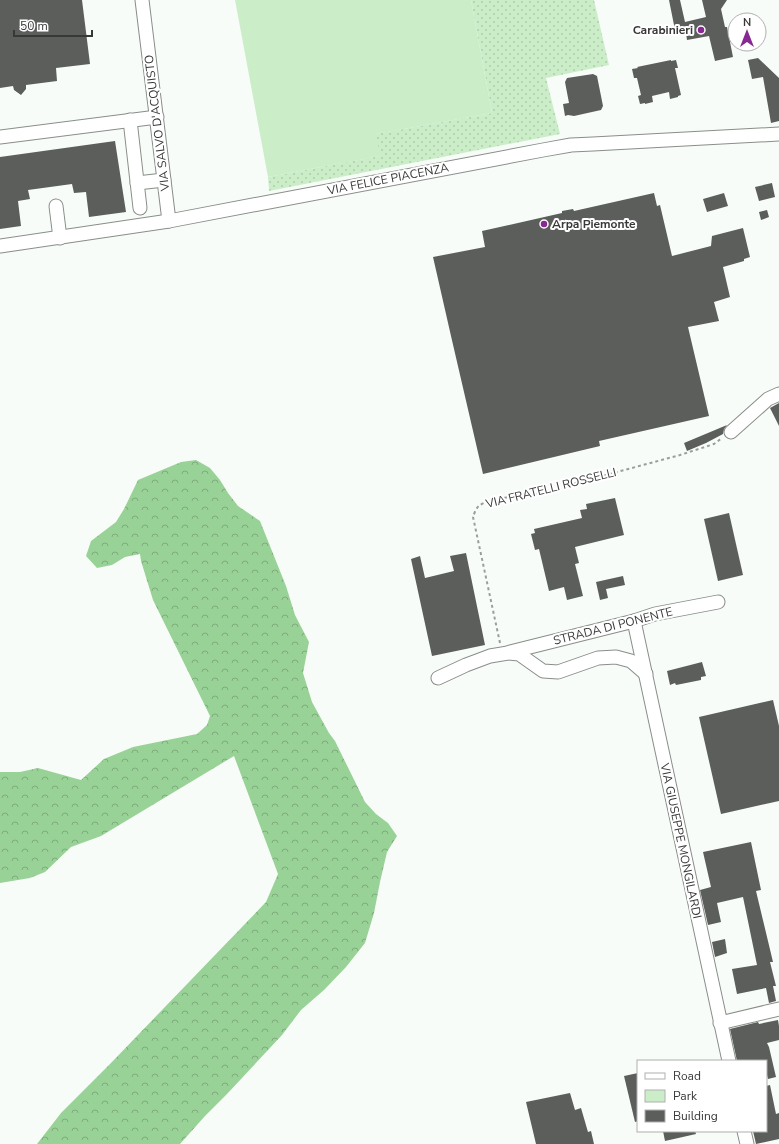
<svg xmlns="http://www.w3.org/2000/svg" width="779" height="1144" viewBox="0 0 779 1144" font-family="'Nunito Sans',sans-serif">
<defs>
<pattern id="grass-dots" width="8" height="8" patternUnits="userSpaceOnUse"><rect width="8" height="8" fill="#cbeec9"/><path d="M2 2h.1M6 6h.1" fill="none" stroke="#afcdad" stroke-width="1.8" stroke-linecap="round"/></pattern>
<pattern id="forest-crowns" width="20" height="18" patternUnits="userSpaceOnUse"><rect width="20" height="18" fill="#99d297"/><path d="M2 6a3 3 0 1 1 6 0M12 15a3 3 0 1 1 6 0" fill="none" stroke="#7eab7c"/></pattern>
</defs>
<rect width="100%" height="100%" fill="#f8fcf8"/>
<!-- grass -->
<polygon fill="url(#grass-dots)" points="471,0 594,0 609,65 546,78 560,134 269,191 268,177 379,156 375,134 492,113"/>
<!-- forest -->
<polygon fill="url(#forest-crowns)" points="196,460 210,468 220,480 228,493 238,506 260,521 286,586 295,615 309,642 303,673 312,702 329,733 335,741 365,802 376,814 388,823 397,836 387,852 380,882 374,913 365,943 346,967 324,990 301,1010 282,1035 227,1094 205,1116 180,1144 37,1144 61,1113 111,1063 266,902 278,874 234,756 101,836 71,847 45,872 30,878 0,883 0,772 20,772 38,768 81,780 104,759 133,747 197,734 207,725 210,716 153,600 141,561 140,554 125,557 112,565 97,568 86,556 91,541 116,522 124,509 138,480 181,462"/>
<!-- park -->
<polygon fill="#cbeec9" points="235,0 471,0 492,113 376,134 380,156 268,177"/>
<!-- building -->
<g fill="#5b5e5a">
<polygon points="0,0 82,0 90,64 56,68 57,81 26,85 26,89 21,95 14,90 13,86 0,88"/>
<polygon points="669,0 680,0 685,22 706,17 702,0 727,0 721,9 725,27 727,27 733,57 715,61 709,36 687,40 686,33 676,35"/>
<polygon points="758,58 779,78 779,121 771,123 763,77 752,79 748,60"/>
<polygon points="671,60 671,61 676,60 678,68 675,68 681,95 678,96 678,97 670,99 669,92 652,96 653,102 645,104 645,103 640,104 638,96 641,95 637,78 634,78 632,69 638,68 637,67"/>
<polygon points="593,74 597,76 603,106 601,110 574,116 568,115 565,116 563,104 569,103 565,82 567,78"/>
<polygon points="115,141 126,212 89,217 86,192 74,193 72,184 28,190 30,199 18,201 21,226 0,229 0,157"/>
<polygon points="772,183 775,197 759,201 755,187"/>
<polygon points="654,193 657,206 660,205 672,256 711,246 712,236 743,228 750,257 744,259 744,261 723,267 730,297 714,302 719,321 688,327 709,416 599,441 600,446 483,474 451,336 433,257 485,247 482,231 562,213 562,211 573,209 574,211"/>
<polygon points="724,193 728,206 707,212 703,199"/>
<polygon points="767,210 769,217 761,220 759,212"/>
<polygon points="779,403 779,426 770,408"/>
<polygon points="727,425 724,429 723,434 706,443 687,451 684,443"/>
<polygon points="615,498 624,535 575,547 579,563 575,564 583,596 567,600 564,587 549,591 539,549 535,550 531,534 535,533 534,529 582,518 580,510 587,509 586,504"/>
<polygon points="729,513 743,575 718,581 704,519"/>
<polygon points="466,553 485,645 432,656 411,559 420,556 425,578 454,571 450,556"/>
<polygon points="623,576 625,585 606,589 608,598 600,600 596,582"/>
<polygon points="702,662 706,676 701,677 701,680 676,685 675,683 670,685 667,671"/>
<polygon points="773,700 779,726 779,801 721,814 699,717"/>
<polygon points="751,842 761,890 756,891 773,962 770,962 776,986 773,986 776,1001 769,1003 766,988 737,994 732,969 757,965 743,897 717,903 721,922 708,925 700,890 711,887 703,852"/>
<polygon points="725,939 727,953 715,957 712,942"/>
<polygon points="778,1020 779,1026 779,1040 767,1043 769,1047 776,1077 768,1079 767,1075 766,1076 766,1061 737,1061 730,1029 758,1022 759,1024"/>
<polygon points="638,1073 638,1121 635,1122 624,1076"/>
<polygon points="770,1085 776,1114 779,1113 779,1139 756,1144 753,1131 766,1131 766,1086"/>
<polygon points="570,1093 575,1110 581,1108 588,1132 591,1131 594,1144 536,1144 526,1102"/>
<polygon points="663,1131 695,1131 696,1134 665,1141"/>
</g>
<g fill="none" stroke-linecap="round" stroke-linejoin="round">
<defs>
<g id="minor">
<polyline points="142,0 169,221"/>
<polyline points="130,120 140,208"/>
<polyline points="0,137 157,117"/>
<polyline points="137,183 164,180"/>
<polyline points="56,206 60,238"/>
<polyline points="0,246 169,221 543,150 571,145 593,144 779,134"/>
<polyline points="731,432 768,399 779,394"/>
<polyline points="634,621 729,1061"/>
<polyline points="510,652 634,621 655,614 718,602"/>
<polyline points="438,678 466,665 490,656 508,653 519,654 543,671 558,672 598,658 616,657 631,661 646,674"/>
<polyline points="720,1023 779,1009"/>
<polyline points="744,1131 747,1144"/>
</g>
</defs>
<!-- minor casing -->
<use href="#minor" stroke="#8a8d89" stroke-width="15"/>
<!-- path -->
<path stroke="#9b9e9b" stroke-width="2" stroke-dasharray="3 3" stroke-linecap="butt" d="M 500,643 L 473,517 C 474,514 476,508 479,506 C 487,498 520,496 532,495 L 680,455 L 714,444 L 722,438"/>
<!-- minor -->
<use href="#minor" stroke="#fff" stroke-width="13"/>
</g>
<!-- markers -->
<g fill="#882892" stroke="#fff" stroke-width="1.5">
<circle cx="701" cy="30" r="4"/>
<circle cx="544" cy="224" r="4"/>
</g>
<g text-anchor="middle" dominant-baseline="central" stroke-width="4" stroke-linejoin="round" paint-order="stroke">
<!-- poi labels -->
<g font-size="12" font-weight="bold" fill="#373837" stroke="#fff" text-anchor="end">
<text x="693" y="30">Carabinieri</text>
<text x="552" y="224" text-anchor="start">Arpa Piemonte</text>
</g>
<!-- street labels -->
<g font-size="12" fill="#373837" stroke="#fff">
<text transform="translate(157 123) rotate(-97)">VIA SALVO D'ACQUISTO</text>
<text transform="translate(388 179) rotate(-11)">VIA FELICE PIACENZA</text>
<text transform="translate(551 488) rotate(-14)">VIA FRATELLI ROSSELLI</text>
<text transform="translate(613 626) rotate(-14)">STRADA DI PONENTE</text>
<text transform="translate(681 841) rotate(78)">VIA GIUSEPPE MONGILARDI</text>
</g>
</g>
<!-- legend -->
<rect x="637" y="1060" width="130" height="72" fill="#ffffff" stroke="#afafaf"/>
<rect x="645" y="1073" width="20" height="6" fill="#ffffff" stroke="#afafaf"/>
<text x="673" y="1080" font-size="12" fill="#373837">Road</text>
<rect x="645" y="1090" width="20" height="12" fill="#cbeec9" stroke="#afafaf"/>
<text x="673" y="1100" font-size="12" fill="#373837">Park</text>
<rect x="645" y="1110" width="20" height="12" fill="#5b5e5a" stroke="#afafaf"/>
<text x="673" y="1120" font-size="12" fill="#373837">Building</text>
<!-- north arrow -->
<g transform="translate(747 32)"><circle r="19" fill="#ffffff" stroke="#afafaf"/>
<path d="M0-3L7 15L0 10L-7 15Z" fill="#882892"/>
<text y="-6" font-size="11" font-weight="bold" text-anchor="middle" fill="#373837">N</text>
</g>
<!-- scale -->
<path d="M14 30v6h78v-6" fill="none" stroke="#373837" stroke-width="2"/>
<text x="20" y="30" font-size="12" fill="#373837" stroke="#ffffff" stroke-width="3" paint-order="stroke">50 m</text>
</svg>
